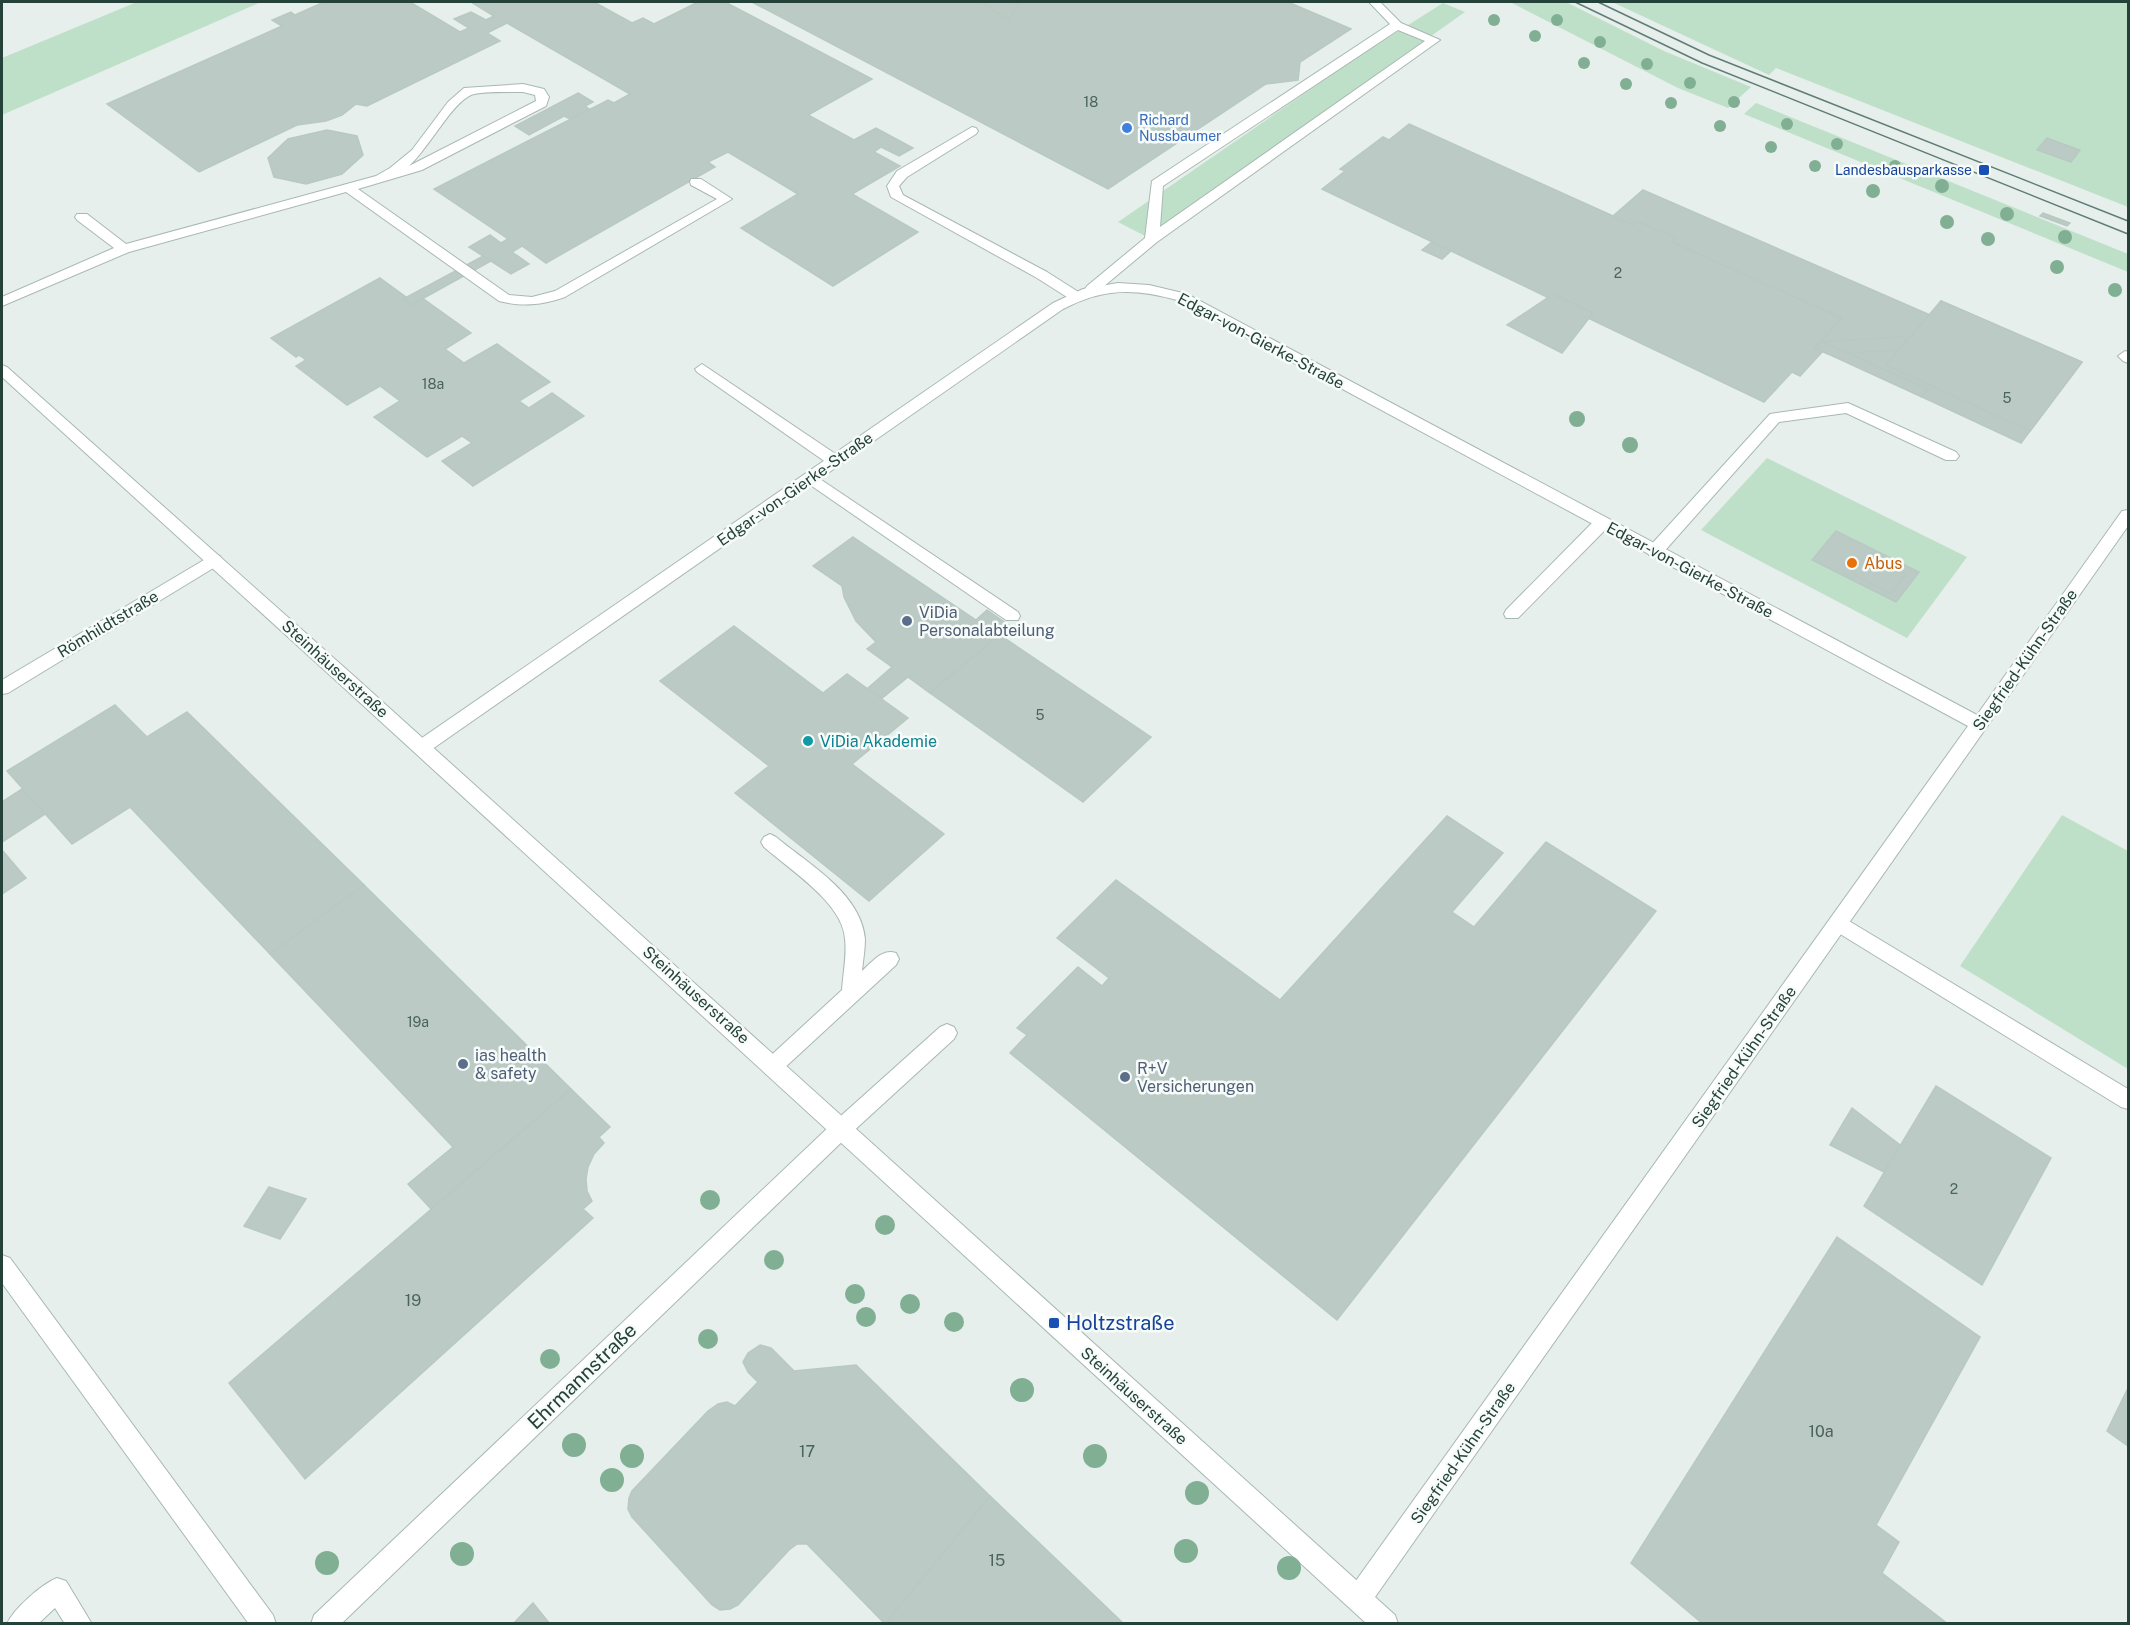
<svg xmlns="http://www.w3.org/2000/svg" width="2130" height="1625" viewBox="0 0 2130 1625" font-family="'Public Sans',sans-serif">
<rect width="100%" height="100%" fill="#e6efeb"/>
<!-- green -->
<g fill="#bfe0c8">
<polygon points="137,2 261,2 2,115 2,58"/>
<polygon points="1510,2 1566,2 1664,51 1751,87 1728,108 1678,88"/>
<polygon points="1612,2 2128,2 2128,207 1776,68 1769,75"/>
<polygon points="1443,3 1465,12 1147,237 1118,222 1356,58"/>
<polygon points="1756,103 2128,254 2128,272 1744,114"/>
<polygon points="1767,458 1967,557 1907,638 1701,530"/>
<polygon points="2062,815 2128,851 2128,1069 1960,966"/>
</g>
<!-- building -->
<g fill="#bbcac4" stroke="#b8c9c2" stroke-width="1.5">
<polygon points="324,2 410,2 460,32 469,28 454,19 471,12 486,20 494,16 471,2 594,2 632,23 643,18 654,24 698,2 725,2 872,79 808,115 854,140 876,128 913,148 899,156 881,147 874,152 900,166 852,194 918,232 833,286 741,228 798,194 728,152 708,162 715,167 546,263 522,246 512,252 529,264 511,274 469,247 490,235 501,243 508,239 434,189 608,100 614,103 630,94 507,23 487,33 500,41 367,106 356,104 342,115 326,121 297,125 199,172 107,104 282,26 272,20 291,12 295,15"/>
<polygon points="752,2 1288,2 1351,29 1300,62 1298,80 1266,84 1108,189"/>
<polygon points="980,2 1019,2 1009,20"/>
<polygon points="578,93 593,102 585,106 589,109 570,119 564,116 529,135 515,126"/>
<polygon points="1409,124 1633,225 1637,221 1676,238 1672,242 1842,318 1815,348 1823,351 1800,376 1792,372 1764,402 1588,318 1593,313 1553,294 1549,298 1322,189 1345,171 1340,169 1383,137 1389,140"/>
<polygon points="327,130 357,136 363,155 342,174 306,184 274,177 268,158 288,139"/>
<polygon points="2047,138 2080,150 2071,162 2037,150"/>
<polygon points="1643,190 1930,315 1941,301 2082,362 2021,443 1922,397 1928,389 1821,341 1842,318 1672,242 1676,238 1637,221 1633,225 1613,216"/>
<polygon points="2043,213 2070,223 2067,226 2040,216"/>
<polygon points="1432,242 1451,251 1442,259 1422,250"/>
<polygon points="483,256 491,261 411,305 403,299"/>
<polygon points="380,278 406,297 403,299 411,305 422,298 471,333 445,349 464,363 497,344 550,382 519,401 529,408 552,393 584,416 473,486 442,461 472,443 462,436 427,457 374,417 400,401 380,386 347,405 296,366 306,360 299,355 296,357 271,338"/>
<polygon points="1553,294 1593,313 1562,353 1507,325"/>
<polygon points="1941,301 2082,362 2030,431 1886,365"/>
<polygon points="1900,337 1907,340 1898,350 1828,354 1815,348 1819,342"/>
<polygon points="1821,341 1928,389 1922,397 1815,348"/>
<polygon points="1836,531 1919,572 1896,602 1812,560"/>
<polygon points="853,537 976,620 987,610 1010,626 930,693 908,677 881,699 867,689 892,667 867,649 876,642 856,621 844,597 842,586 813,566"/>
<polygon points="1870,552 1885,560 1882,563 1905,575 1891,594 1852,573"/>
<polygon points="734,626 823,693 847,674 908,718 852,764 944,834 869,901 735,793 769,766 660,681"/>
<polygon points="1000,635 1151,737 1083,802 930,693"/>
<polygon points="115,705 147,737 187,712 364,885 270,954 130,807 72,844 7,771"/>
<polygon points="22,789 45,814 2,842 2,802"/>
<polygon points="1447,816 1503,853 1452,912 1474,927 1546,842 1656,911 1337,1320 1010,1053 1027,1035 1017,1028 1078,967 1102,986 1109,978 1057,938 1116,880 1280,1000"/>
<polygon points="2,850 26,878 2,894"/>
<polygon points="364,885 571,1089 431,1209 408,1184 453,1147 270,954"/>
<polygon points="1936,1086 2051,1158 1982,1285 1864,1206"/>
<polygon points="571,1089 610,1127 599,1137 604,1143 594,1154 588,1167 586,1179 587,1191 592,1201 583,1209 593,1218 305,1479 229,1383"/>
<polygon points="1852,1108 1900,1145 1884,1172 1830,1145"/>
<polygon points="269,1187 306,1199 280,1239 244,1226"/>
<polygon points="1837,1237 1980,1337 1876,1525 1899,1542 1882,1573 1948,1624 1703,1624 1631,1563"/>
<polygon points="760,1345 771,1348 794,1371 856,1365 990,1496 885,1624 807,1544 797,1544 789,1550 738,1605 730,1609 720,1610 712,1605 632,1517 628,1509 629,1498 632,1491 708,1411 718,1404 727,1402 735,1406 758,1382 748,1372 743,1362 748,1353"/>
<polygon points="2128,1388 2128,1446 2107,1431"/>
<polygon points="990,1496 1124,1624 885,1624"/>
<polygon points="533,1603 550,1624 513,1624"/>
</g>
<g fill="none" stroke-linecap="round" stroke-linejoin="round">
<defs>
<g id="service">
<path d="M 1369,2 L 1380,2 L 1401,23 L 1440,40 L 1157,242 L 1097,292 L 1087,292 L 1085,289 L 1087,286 L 1145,238 L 1152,181 L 1390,24 ZM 1398,30 L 1425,41 L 1160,227 L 1163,186 Z"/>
<path d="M 523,84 L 544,89 L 549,97 L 546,106 L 422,170 L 358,189 L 509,295 L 532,297 L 555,291 L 717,199 L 691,185 L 690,182 L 691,179 L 701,179 L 732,199 L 565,297 C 542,305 523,307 499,301 L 346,192 L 129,252 L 2,306 L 2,297 L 114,248 L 77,220 L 75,217 L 77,214 L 87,214 L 126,244 L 376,176 L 390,168 L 412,150 L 448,102 L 464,88 ZM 523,92 L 535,95 L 536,101 L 409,166 C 428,149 452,103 471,95 C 479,91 512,92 523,92 Z"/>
<polygon points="972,127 976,128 978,131 976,134 907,177 899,186 903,195 1047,272 1080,293 1082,296 1080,299 1070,299 1037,278 891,197 887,186 897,171"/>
<polygon points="2125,351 2128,352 2128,363 2123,361 2118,356"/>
<polygon points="702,364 840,457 843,461 840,465 830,465 697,372 695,369"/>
<polygon points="1848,403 1956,452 1959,456 1956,460 1946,460 1846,413 1779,422 1661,555 1649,555 1647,551 1649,547 1770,414"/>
<polygon points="811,473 1018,612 1020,616 1018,620 1006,620 806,482 803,478 806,474"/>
<polygon points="1602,517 1608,519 1610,523 1608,527 1518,618 1506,618 1504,614 1506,610 1596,519"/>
<path d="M 770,834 L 776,837 C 808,864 861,893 865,939 C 865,949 863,961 862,971 C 872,962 882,948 896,953 L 899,959 L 896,965 L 780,1072 L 773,1075 L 766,1072 L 763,1066 L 766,1060 L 842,990 C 843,974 847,955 845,939 C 843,903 790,870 764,847 L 761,842 L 764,837 Z"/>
<polygon points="1839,915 2128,1089 2128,1109 2121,1107 1832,929 1830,923 1832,917"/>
<polygon points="947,1024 954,1027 957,1033 954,1039 848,1136 841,1139 834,1136 831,1129 834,1122 940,1027"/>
<polygon points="2,1255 10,1258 273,1615 276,1624 249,1624 2,1283"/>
<path d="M 57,1578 L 66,1581 L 92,1624 L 65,1624 L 55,1608 L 38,1624 L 7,1624 C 13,1609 42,1584 57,1578 Z"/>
</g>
<g id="minor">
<path d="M 1118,283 L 1149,285 L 1187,294 L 1977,715 L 2122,511 L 2128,510 L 2128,526 L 1368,1607 L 1359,1610 L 1350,1607 L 1347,1598 L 1350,1589 L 1968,726 L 1177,300 C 1134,288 1103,288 1063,309 L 428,752 L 422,754 L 416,752 L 413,747 L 416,742 L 1053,303 L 1083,289 Z"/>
<polygon points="214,554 220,556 222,560 220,564 8,693 2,694 2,680"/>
<polygon points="841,1119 848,1122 851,1129 848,1136 341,1624 311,1624 314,1615 834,1122"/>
</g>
<polygon id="tertiary" points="2,365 7,367 355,677 1395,1615 1398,1624 1367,1624 343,687 2,377"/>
</defs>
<!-- service casing -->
<use href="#service" stroke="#a8b8b2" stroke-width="2"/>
<!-- minor casing -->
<use href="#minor" stroke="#a8b8b2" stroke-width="2"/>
<!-- tertiary casing -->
<use href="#tertiary" stroke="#a8b8b2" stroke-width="2"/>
<!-- service -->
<use href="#service" fill="#fff" fill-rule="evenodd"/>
<!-- minor -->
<use href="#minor" fill="#fff" fill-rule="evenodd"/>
<!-- tertiary -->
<use href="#tertiary" fill="#fff" fill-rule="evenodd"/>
<!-- tram -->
<g stroke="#5f7d75" stroke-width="1.5">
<polyline points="1575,2 1702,63 2128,234"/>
<polyline points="1598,2 1709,55 2128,221"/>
</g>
</g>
<!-- trees -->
<g fill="#80af93">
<circle cx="1494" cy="20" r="6"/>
<circle cx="1557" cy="20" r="6"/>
<circle cx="1535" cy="36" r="6"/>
<circle cx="1600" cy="42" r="6"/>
<circle cx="1584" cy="63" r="6"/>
<circle cx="1647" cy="64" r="6"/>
<circle cx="1690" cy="83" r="6"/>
<circle cx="1626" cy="84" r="6"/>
<circle cx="1734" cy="102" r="6"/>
<circle cx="1671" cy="103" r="6"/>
<circle cx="1787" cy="124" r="6"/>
<circle cx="1720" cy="126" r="6"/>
<circle cx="1837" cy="144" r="6"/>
<circle cx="1771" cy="147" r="6"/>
<circle cx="1815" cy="166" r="6"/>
<circle cx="1895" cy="166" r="6"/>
<circle cx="1942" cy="186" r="7"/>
<circle cx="1873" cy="191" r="7"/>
<circle cx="2007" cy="214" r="7"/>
<circle cx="1947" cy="222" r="7"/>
<circle cx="2065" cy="237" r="7"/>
<circle cx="1988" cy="239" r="7"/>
<circle cx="2057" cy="267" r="7"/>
<circle cx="2115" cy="290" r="7"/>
<circle cx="1577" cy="419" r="8"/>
<circle cx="1630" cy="445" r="8"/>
<circle cx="710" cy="1200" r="10"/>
<circle cx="885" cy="1225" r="10"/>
<circle cx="774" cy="1260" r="10"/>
<circle cx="855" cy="1294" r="10"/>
<circle cx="910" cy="1304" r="10"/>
<circle cx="866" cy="1317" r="10"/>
<circle cx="954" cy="1322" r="10"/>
<circle cx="708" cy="1339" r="10"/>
<circle cx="550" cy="1359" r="10"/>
<circle cx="1022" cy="1390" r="12"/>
<circle cx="574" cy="1445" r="12"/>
<circle cx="632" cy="1456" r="12"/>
<circle cx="1095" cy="1456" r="12"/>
<circle cx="612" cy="1480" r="12"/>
<circle cx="1197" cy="1493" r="12"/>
<circle cx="1186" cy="1551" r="12"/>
<circle cx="462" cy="1554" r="12"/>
<circle cx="327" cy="1563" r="12"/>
<circle cx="1289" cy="1568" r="12"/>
</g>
<!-- markers -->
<circle fill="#3f7fe0" stroke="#f7fbf9" stroke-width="2" cx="1127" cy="128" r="6"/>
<g fill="#1a4fb4" stroke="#f7fbf9" stroke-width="2">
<rect x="1978" y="164" width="12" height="12" rx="3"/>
<rect x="1048" y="1317" width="12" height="12" rx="3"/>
</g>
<circle fill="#e8710a" stroke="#f7fbf9" stroke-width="2" cx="1852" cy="563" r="6"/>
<g fill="#5c6f8a" stroke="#f7fbf9" stroke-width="2">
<circle cx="907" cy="621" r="6"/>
<circle cx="463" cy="1064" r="6"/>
<circle cx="1125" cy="1077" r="6"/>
</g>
<circle fill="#0f9aa8" stroke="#f7fbf9" stroke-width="2" cx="808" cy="741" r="6"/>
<g text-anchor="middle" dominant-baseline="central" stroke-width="5" stroke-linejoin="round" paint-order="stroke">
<!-- number labels -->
<g font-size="14" fill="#4a645c">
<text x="1091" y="102">18</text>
<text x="1618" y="273">2</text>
<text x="433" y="384">18a</text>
<text x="2007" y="398">5</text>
<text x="1040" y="715">5</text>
<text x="418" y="1022">19a</text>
<text x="1954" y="1189">2</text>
</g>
<!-- far-shop labels -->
<g font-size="14" fill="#366cbe" stroke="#f7fbf9" text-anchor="start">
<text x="1139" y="120">Richard<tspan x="1139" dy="16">Nussbaumer</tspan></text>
</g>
<!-- far-transit labels -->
<g font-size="14" fill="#164399" stroke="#f7fbf9" text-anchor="end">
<text x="1972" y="170">Landesbausparkasse</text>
</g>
<!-- street labels -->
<g font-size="16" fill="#24423a" stroke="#f7fbf9">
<text transform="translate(1261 341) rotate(28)">Edgar-von-Gierke-Straße</text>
<text transform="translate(795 489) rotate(-35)">Edgar-von-Gierke-Straße</text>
<text transform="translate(1690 570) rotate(28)">Edgar-von-Gierke-Straße</text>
<text transform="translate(108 624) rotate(-31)">Römhildtstraße</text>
<text transform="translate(2025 660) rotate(-55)">Siegfried-Kühn-Straße</text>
<text transform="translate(335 669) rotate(42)">Steinhäuserstraße</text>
<text transform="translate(696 995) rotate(42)">Steinhäuserstraße</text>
<text transform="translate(1744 1057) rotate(-55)">Siegfried-Kühn-Straße</text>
<text transform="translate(1134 1396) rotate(42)">Steinhäuserstraße</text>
<text transform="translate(1463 1453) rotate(-55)">Siegfried-Kühn-Straße</text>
</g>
<!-- food labels -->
<g font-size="16" fill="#c56008" stroke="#f7fbf9" text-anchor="start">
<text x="1864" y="563">Abus</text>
</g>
<!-- service labels -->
<g font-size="16" fill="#4e5e75" stroke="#f7fbf9" text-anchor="start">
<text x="919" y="612">ViDia<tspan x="919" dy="18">Personalabteilung</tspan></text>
<text x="475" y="1055">ias health<tspan x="475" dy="18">&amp; safety</tspan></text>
<text x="1137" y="1068">R+V<tspan x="1137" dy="18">Versicherungen</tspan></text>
</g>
<!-- culture labels -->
<g font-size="16" fill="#0d838f" stroke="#f7fbf9" text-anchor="start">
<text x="820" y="741">ViDia Akademie</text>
</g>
<!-- near-number labels -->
<g font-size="16" fill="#4a645c">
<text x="413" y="1300">19</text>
<text x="1821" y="1431">10a</text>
<text x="807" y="1451">17</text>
<text x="997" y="1560">15</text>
</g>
<!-- near-transit labels -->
<g font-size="20" fill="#164399" stroke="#f7fbf9" text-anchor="start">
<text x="1066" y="1323">Holtzstraße</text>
</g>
<!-- near-street labels -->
<g font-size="20" fill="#24423a" stroke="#f7fbf9">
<text transform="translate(582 1376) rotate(-44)">Ehrmannstraße</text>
</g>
</g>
<!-- border -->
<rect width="2130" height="1625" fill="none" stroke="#24423a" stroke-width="6"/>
</svg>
